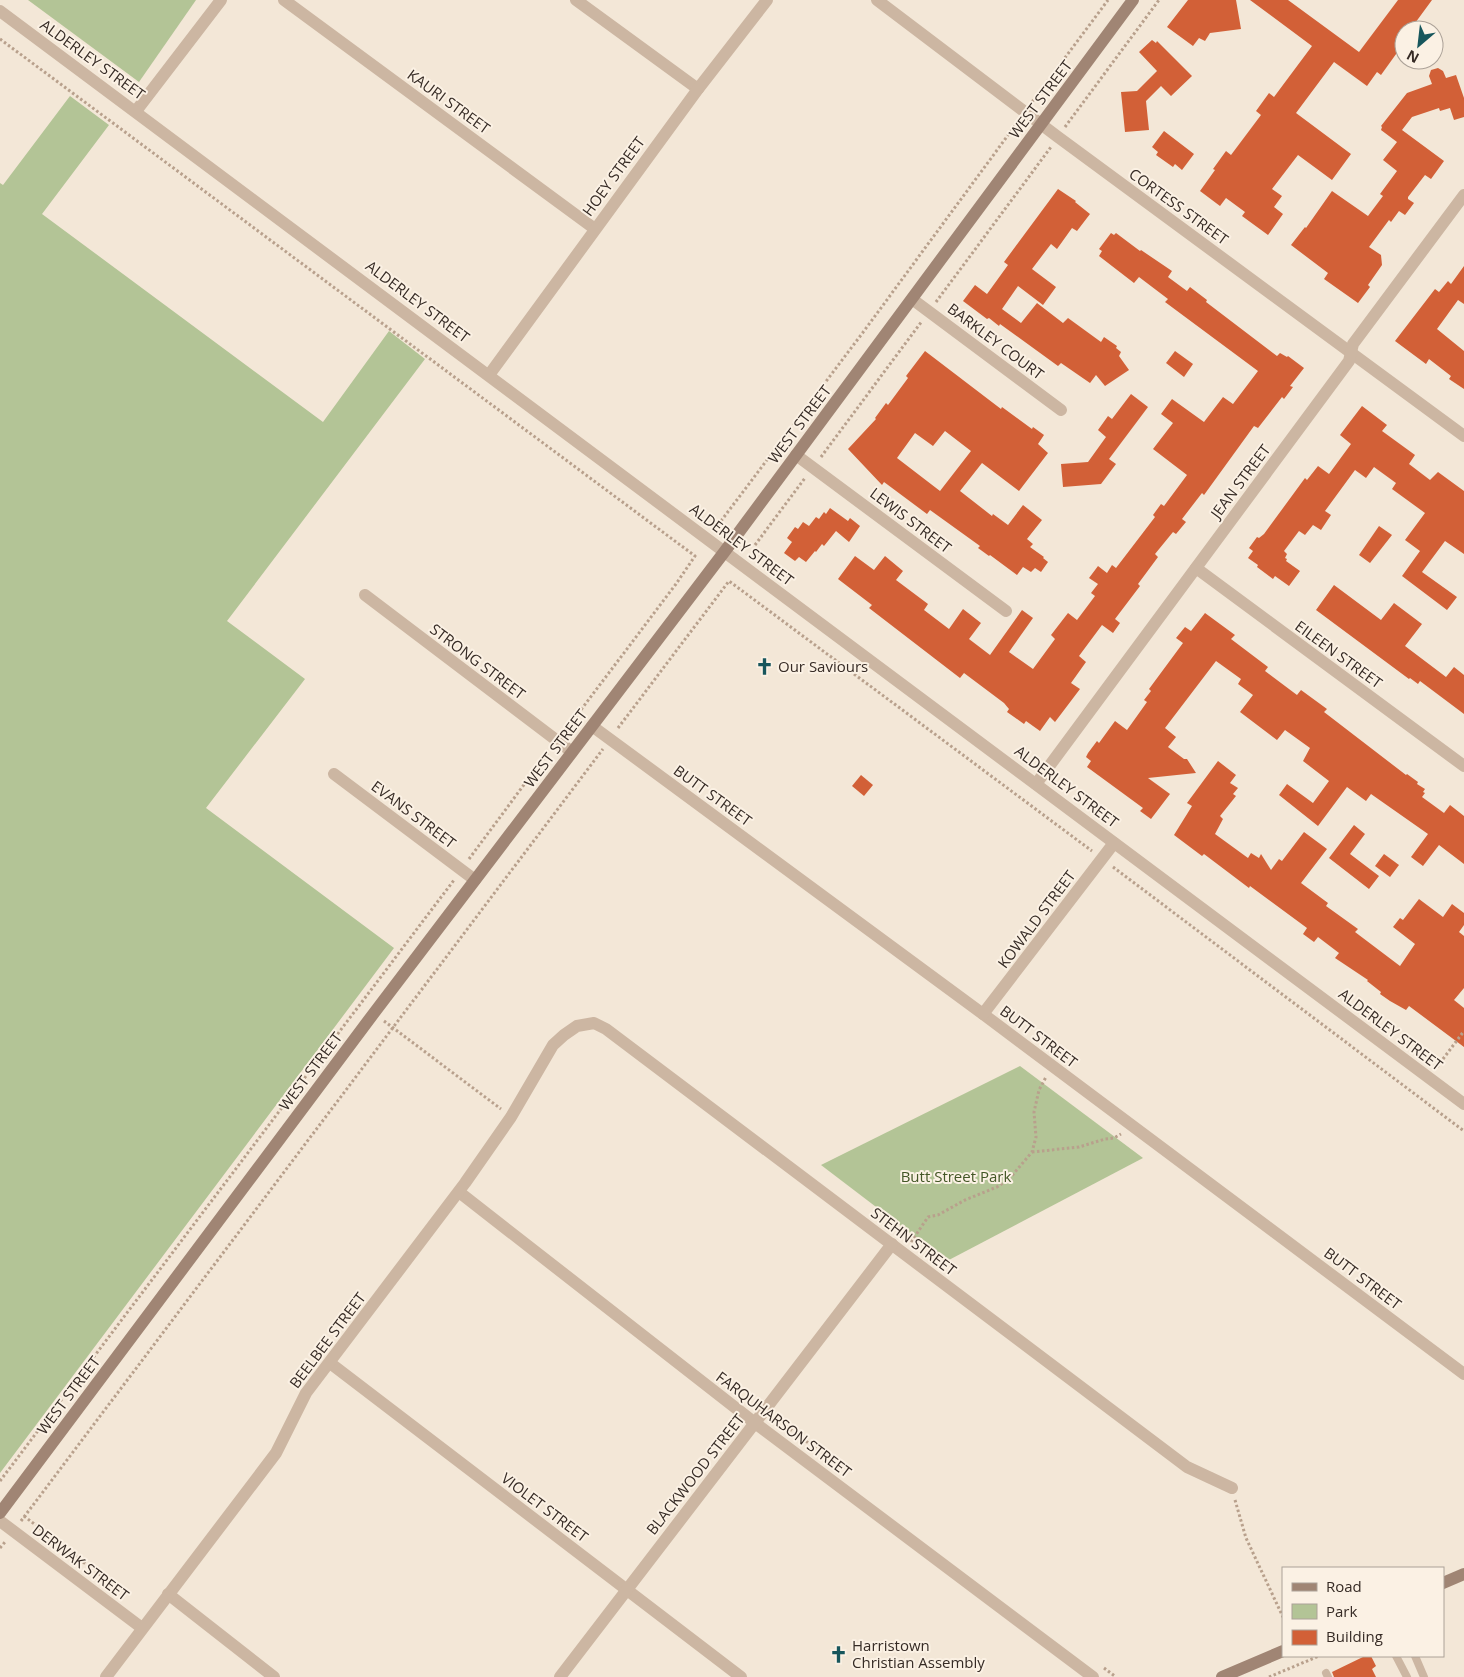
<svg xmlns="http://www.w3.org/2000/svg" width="1464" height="1677" viewBox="0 0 1464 1677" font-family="'Open Sans',sans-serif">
<rect width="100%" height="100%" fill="#f3e7d7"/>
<!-- green -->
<g fill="#b3c496">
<polygon points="28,0 196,0 139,82"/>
<polygon points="70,96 109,125 42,214 323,422 389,331 425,359 227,621 305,679 206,808 394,948 0,1473 0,183 3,185"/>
<polygon points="1020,1066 1143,1158 947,1261 821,1165"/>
</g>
<!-- building -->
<g fill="#d26037" fill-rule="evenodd">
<polygon points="1188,0 1236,0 1241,29 1210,33 1205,41 1199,38 1193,46 1167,27"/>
<polygon points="1250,0 1288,0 1359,52 1398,0 1432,0 1410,30 1404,30 1404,43 1381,75 1377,72 1367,86 1334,62 1296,113 1351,154 1332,180 1298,155 1272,189 1282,196 1274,207 1283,214 1268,235 1242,216 1245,212 1226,198 1220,206 1200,191 1215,170 1213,169 1226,151 1231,155 1261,115 1256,111 1269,93 1274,97 1312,46"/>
<polygon points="1152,40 1156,43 1157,41 1192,76 1171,96 1161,86 1146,101 1149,130 1125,132 1121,92 1137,91 1157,71 1139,52"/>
<polygon points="1438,68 1443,71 1446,78 1456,75 1464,98 1464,117 1454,120 1450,108 1440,111 1439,108 1412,117 1402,130 1444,161 1431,179 1425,175 1408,197 1408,199 1414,203 1405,215 1399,211 1391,222 1389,220 1369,247 1381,255 1382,265 1368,285 1370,287 1358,303 1324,279 1328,273 1291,245 1305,227 1306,228 1332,191 1368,216 1383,196 1380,194 1397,171 1383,160 1397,142 1381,130 1382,127 1381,126 1407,93 1432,84 1429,76 1431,70"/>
<polygon points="1164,131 1194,154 1182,170 1175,164 1173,167 1156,155 1158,152 1152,147"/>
<polygon points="1058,189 1076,201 1075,202 1090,214 1077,231 1072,228 1057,249 1051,244 1032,269 1056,287 1043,305 1018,286 1002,309 1021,323 1037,303 1063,323 1068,318 1101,342 1104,337 1117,346 1116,348 1121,352 1119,356 1129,370 1105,386 1096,375 1090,383 1061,363 1058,366 1000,324 999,326 989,318 987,319 963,301 975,285 987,294 1008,265 1004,262"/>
<polygon points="1111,233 1114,235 1116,233 1140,251 1141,250 1172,271 1168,277 1187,291 1190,287 1207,300 1206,302 1277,356 1280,353 1287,357 1288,356 1304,368 1290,386 1293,387 1284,399 1282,397 1258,428 1254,426 1204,495 1202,493 1182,519 1186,522 1176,534 1173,532 1155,554 1158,557 1138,584 1140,586 1115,619 1120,623 1113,633 1102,625 1079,656 1086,662 1071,683 1080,689 1055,722 1050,717 1040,731 1026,721 1024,724 1007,712 1009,709 1004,703 964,673 960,678 869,608 872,605 838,579 855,556 874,570 885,556 903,571 896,580 928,604 924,610 949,629 963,609 981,623 969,639 990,655 1022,610 1033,618 1009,652 1033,669 1055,639 1051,635 1068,613 1077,620 1095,596 1091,593 1098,584 1089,578 1098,566 1107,573 1112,565 1116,568 1155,517 1153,515 1161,504 1164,506 1187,475 1153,449 1173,423 1161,414 1172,399 1204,422 1223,397 1233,404 1258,371 1165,302 1168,299 1139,277 1134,283 1099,256 1102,251 1099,249"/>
<polygon points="1464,266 1464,304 1458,300 1437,329 1464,351 1464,389 1449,379 1451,376 1429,359 1426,364 1395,341 1435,289 1439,292 1448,281 1451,284"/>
<path d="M 925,351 L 1001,409 L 1002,407 L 1032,429 L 1033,427 L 1044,435 L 1038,444 L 1048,453 L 1019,491 L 982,463 L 960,491 L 992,516 L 993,514 L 1008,525 L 1023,505 L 1042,520 L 1027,539 L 1033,544 L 1030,547 L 1044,557 L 1043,558 L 1048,562 L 1041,572 L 1035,568 L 1031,572 L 1023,567 L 1017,575 L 990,555 L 989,556 L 978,548 L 980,546 L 930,510 L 927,514 L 884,482 L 882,485 L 848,449 L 876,419 L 875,418 L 886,403 L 888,405 L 908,378 L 906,376 ZM 945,431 L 971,451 L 940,491 L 897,458 L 915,433 L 933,446 Z"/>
<polygon points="1175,351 1193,364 1184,377 1166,363"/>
<polygon points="1131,394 1148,407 1109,459 1116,464 1101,484 1063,487 1061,464 1088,462 1106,437 1098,430 1108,416 1112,419"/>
<polygon points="1362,406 1387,425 1382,431 1415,455 1409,464 1430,480 1438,472 1464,491 1464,554 1445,541 1422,572 1457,597 1447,610 1402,576 1420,551 1405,540 1425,513 1392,489 1396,483 1374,467 1366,478 1355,470 1325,511 1331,515 1321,530 1313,525 1305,535 1299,531 1284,551 1287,554 1285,558 1287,559 1286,561 1300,571 1289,586 1275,576 1273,579 1257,567 1258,565 1248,558 1253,551 1249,548 1257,537 1259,538 1264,534 1305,478 1307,480 1318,466 1329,474 1351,444 1340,435"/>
<polygon points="830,508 848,521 850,518 860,526 849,542 836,531 824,546 822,544 816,552 815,551 806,562 799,557 795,561 784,553 792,542 787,538 795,527 798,529 803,522 809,526 816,517 819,519 824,512 826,514"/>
<polygon points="1379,526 1392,535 1370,563 1359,555"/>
<polygon points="1334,585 1381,620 1394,603 1422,624 1405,646 1446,677 1454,667 1464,675 1464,714 1420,681 1418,684 1410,678 1409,679 1316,610"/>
<polygon points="1205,613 1235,635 1231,639 1268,667 1265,671 1297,695 1301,690 1327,709 1324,712 1406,775 1407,774 1418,782 1417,784 1425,789 1423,792 1425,793 1422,797 1444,813 1450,805 1464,816 1464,864 1439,845 1423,866 1411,857 1428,834 1371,794 1366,801 1347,787 1318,826 1279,795 1287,784 1313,803 1329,781 1303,761 1310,748 1285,730 1277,740 1240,712 1253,695 1238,684 1241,679 1216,661 1165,728 1176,737 1168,747 1184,759 1187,759 1196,773 1148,778 1170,794 1151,819 1140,811 1143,808 1087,767 1091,761 1086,757 1088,753 1097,741 1099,743 1115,721 1127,730 1147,702 1144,700 1151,691 1149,689 1183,643 1176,638 1185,627 1191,631"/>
<polygon points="1218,761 1236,775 1230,783 1238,788 1233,794 1236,796 1220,816 1223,819 1215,834 1248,858 1251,853 1259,858 1261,854 1271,870 1279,859 1282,861 1304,832 1327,849 1301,883 1328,903 1326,906 1358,929 1355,932 1400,966 1415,944 1393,927 1400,918 1403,920 1419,899 1443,917 1452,904 1464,913 1464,925 1459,932 1464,936 1464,988 1454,1000 1464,1008 1464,1047 1409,1006 1406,1010 1390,1001 1380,994 1381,992 1367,981 1368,980 1335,958 1339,953 1318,937 1314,942 1303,934 1307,928 1250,886 1249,888 1204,854 1202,856 1174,835 1192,806 1187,803"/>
<polygon points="861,775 873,785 864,796 852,786"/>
<polygon points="1354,825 1365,834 1350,854 1379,876 1369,889 1329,858"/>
<polygon points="1384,854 1399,865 1390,877 1375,866"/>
<polygon points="1365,1656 1371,1656 1376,1666 1372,1669 1376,1677 1334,1677 1332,1672"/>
</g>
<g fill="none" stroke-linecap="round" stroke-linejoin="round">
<!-- path -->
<g stroke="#b8a08c" stroke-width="3" stroke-dasharray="2.5 2.5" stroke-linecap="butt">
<polyline points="0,39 695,556 676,584 565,731"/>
<polyline points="1032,102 1108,0"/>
<polyline points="1065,127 1159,0"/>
<polyline points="936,302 1051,147"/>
<polyline points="821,457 922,321"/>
<polyline points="721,521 864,331 1017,123"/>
<polyline points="755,545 805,478"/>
<polyline points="618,728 729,581 1092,851"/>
<polyline points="469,859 549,751"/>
<polyline points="1113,867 1464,1131"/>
<polyline points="384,1021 501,1109"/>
<polyline points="1437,1067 1464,1031"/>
<polyline points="1032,1152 1079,1147 1105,1139 1114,1138 1121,1134"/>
<polyline points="911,1242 928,1217 938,1215 965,1200 997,1187 1010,1178 1032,1152 1036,1137 1034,1112 1039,1090 1046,1077"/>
<polyline points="778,1420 823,1454"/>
<polyline points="0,1481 454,880"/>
<polyline points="1235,1500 1246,1538 1283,1617"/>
<polyline points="24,1516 101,1576"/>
<polyline points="21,1521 603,749"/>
<polyline points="0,1548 5,1542"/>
<polyline points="1104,1668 1116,1677"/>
<polyline points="1269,1677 1319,1656"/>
</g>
<!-- service -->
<g stroke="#ccb6a2" stroke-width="8">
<polyline points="1396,1656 1407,1677"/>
<polyline points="1415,1656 1424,1677"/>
<polyline points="1326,1673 1328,1677"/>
</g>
<!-- minor -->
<g stroke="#ccb6a2" stroke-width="12">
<polyline points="284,0 595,229"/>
<polyline points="576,0 698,89"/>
<polyline points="877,0 1058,137 1464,436"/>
<polyline points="136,111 221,0"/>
<polyline points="912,299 1061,410"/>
<polyline points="489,375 698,89 767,0"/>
<polyline points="796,455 1006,611"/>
<polyline points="1196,568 1464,766"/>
<polyline points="365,595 572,752"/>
<polyline points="592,726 983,1014 1464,1374"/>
<polyline points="334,774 475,880"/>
<polyline points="1036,784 1349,361 1353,344 1464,195"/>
<polyline points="983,1014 1114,843"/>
<polyline points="459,1192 755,1423 1093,1677"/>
<polyline points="330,1363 741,1677"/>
<polyline points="0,1521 142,1628"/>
<polyline points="168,1594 274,1677"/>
<polyline points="106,1677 276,1453 306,1393 465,1183 511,1117 553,1045 564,1035 577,1026 594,1023 606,1029 1187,1467 1232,1488"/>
<polyline points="560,1677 892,1244"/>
</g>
<!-- tertiary -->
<polyline stroke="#ccb6a2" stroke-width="12" points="0,11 1464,1104"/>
<!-- secondary -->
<g stroke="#a08574" stroke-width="12">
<polyline points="0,1513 374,1013 725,551 1133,0"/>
<polyline points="1443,1583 1464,1574"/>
<polyline points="1222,1677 1283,1651"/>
</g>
</g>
<!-- icons -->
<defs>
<symbol id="church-bare" viewBox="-9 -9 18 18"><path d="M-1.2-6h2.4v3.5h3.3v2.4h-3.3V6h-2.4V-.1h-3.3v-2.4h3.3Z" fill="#17565c" stroke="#fbf1e4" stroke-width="2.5" paint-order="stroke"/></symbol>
</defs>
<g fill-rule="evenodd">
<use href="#church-bare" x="752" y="654" width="25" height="25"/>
<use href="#church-bare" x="826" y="1642" width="25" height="25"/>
</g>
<g text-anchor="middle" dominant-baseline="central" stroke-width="4" stroke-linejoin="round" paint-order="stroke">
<!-- street labels -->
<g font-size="15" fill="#362b25" stroke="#fbf1e4">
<text transform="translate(93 59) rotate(36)">ALDERLEY STREET</text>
<text transform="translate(1040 99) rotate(-53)">WEST STREET</text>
<text transform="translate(449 101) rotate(36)">KAURI STREET</text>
<text transform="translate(613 176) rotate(-54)">HOEY STREET</text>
<text transform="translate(1179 206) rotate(36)">CORTESS STREET</text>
<text transform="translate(418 301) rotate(37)">ALDERLEY STREET</text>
<text transform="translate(996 341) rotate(37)">BARKLEY COURT</text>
<text transform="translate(799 424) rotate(-53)">WEST STREET</text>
<text transform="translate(1240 481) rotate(-53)">JEAN STREET</text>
<text transform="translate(911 520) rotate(37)">LEWIS STREET</text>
<text transform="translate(742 544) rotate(37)">ALDERLEY STREET</text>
<text transform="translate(1339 654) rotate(36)">EILEEN STREET</text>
<text transform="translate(478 661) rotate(37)">STRONG STREET</text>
<text transform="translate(555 748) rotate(-53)">WEST STREET</text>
<text transform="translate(1067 786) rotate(37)">ALDERLEY STREET</text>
<text transform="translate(713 795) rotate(36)">BUTT STREET</text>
<text transform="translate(414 814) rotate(37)">EVANS STREET</text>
<text transform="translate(1036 919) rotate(-53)">KOWALD STREET</text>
<text transform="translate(1391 1029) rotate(37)">ALDERLEY STREET</text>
<text transform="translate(1039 1036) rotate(37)">BUTT STREET</text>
<text transform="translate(310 1071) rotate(-53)">WEST STREET</text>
<text transform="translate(914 1241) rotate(37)">STEHN STREET</text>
<text transform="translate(1363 1278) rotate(37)">BUTT STREET</text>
<text transform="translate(327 1340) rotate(-53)">BEELBEE STREET</text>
<text transform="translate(68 1395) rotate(-53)">WEST STREET</text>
<text transform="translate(784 1424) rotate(37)">FARQUHARSON STREET</text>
<text transform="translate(695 1474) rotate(-52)">BLACKWOOD STREET</text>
<text transform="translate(545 1507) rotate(37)">VIOLET STREET</text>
<text transform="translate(81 1562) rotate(37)">DERWAK STREET</text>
</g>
<!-- poi labels -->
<g font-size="15" fill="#362b25" stroke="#fbf1e4" text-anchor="start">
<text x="778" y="666">Our Saviours</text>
<text x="852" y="1645">Harristown<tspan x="852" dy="17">Christian Assembly</tspan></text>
</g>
<!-- park labels -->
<g font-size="15" fill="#445727" stroke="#fbf1e4">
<text x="956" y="1176">Butt Street Park</text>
</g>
</g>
<!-- legend -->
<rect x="1282" y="1567" width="162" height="90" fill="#fbf1e4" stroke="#aca298"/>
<rect x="1292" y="1583" width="25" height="8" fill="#a08574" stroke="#aca298"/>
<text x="1326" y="1592" font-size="15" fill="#362b25">Road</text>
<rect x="1292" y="1604" width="25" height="15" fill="#b3c496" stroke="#aca298"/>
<text x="1326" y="1617" font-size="15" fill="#362b25">Park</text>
<rect x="1292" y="1630" width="25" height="15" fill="#d26037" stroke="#aca298"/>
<text x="1326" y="1642" font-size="15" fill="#362b25">Building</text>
<!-- north arrow -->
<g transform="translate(1419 45) rotate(208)"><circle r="24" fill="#fbf1e4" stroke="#aca298"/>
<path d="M0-4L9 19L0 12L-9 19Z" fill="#17565c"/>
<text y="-8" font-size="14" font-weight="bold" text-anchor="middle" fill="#362b25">N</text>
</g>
</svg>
